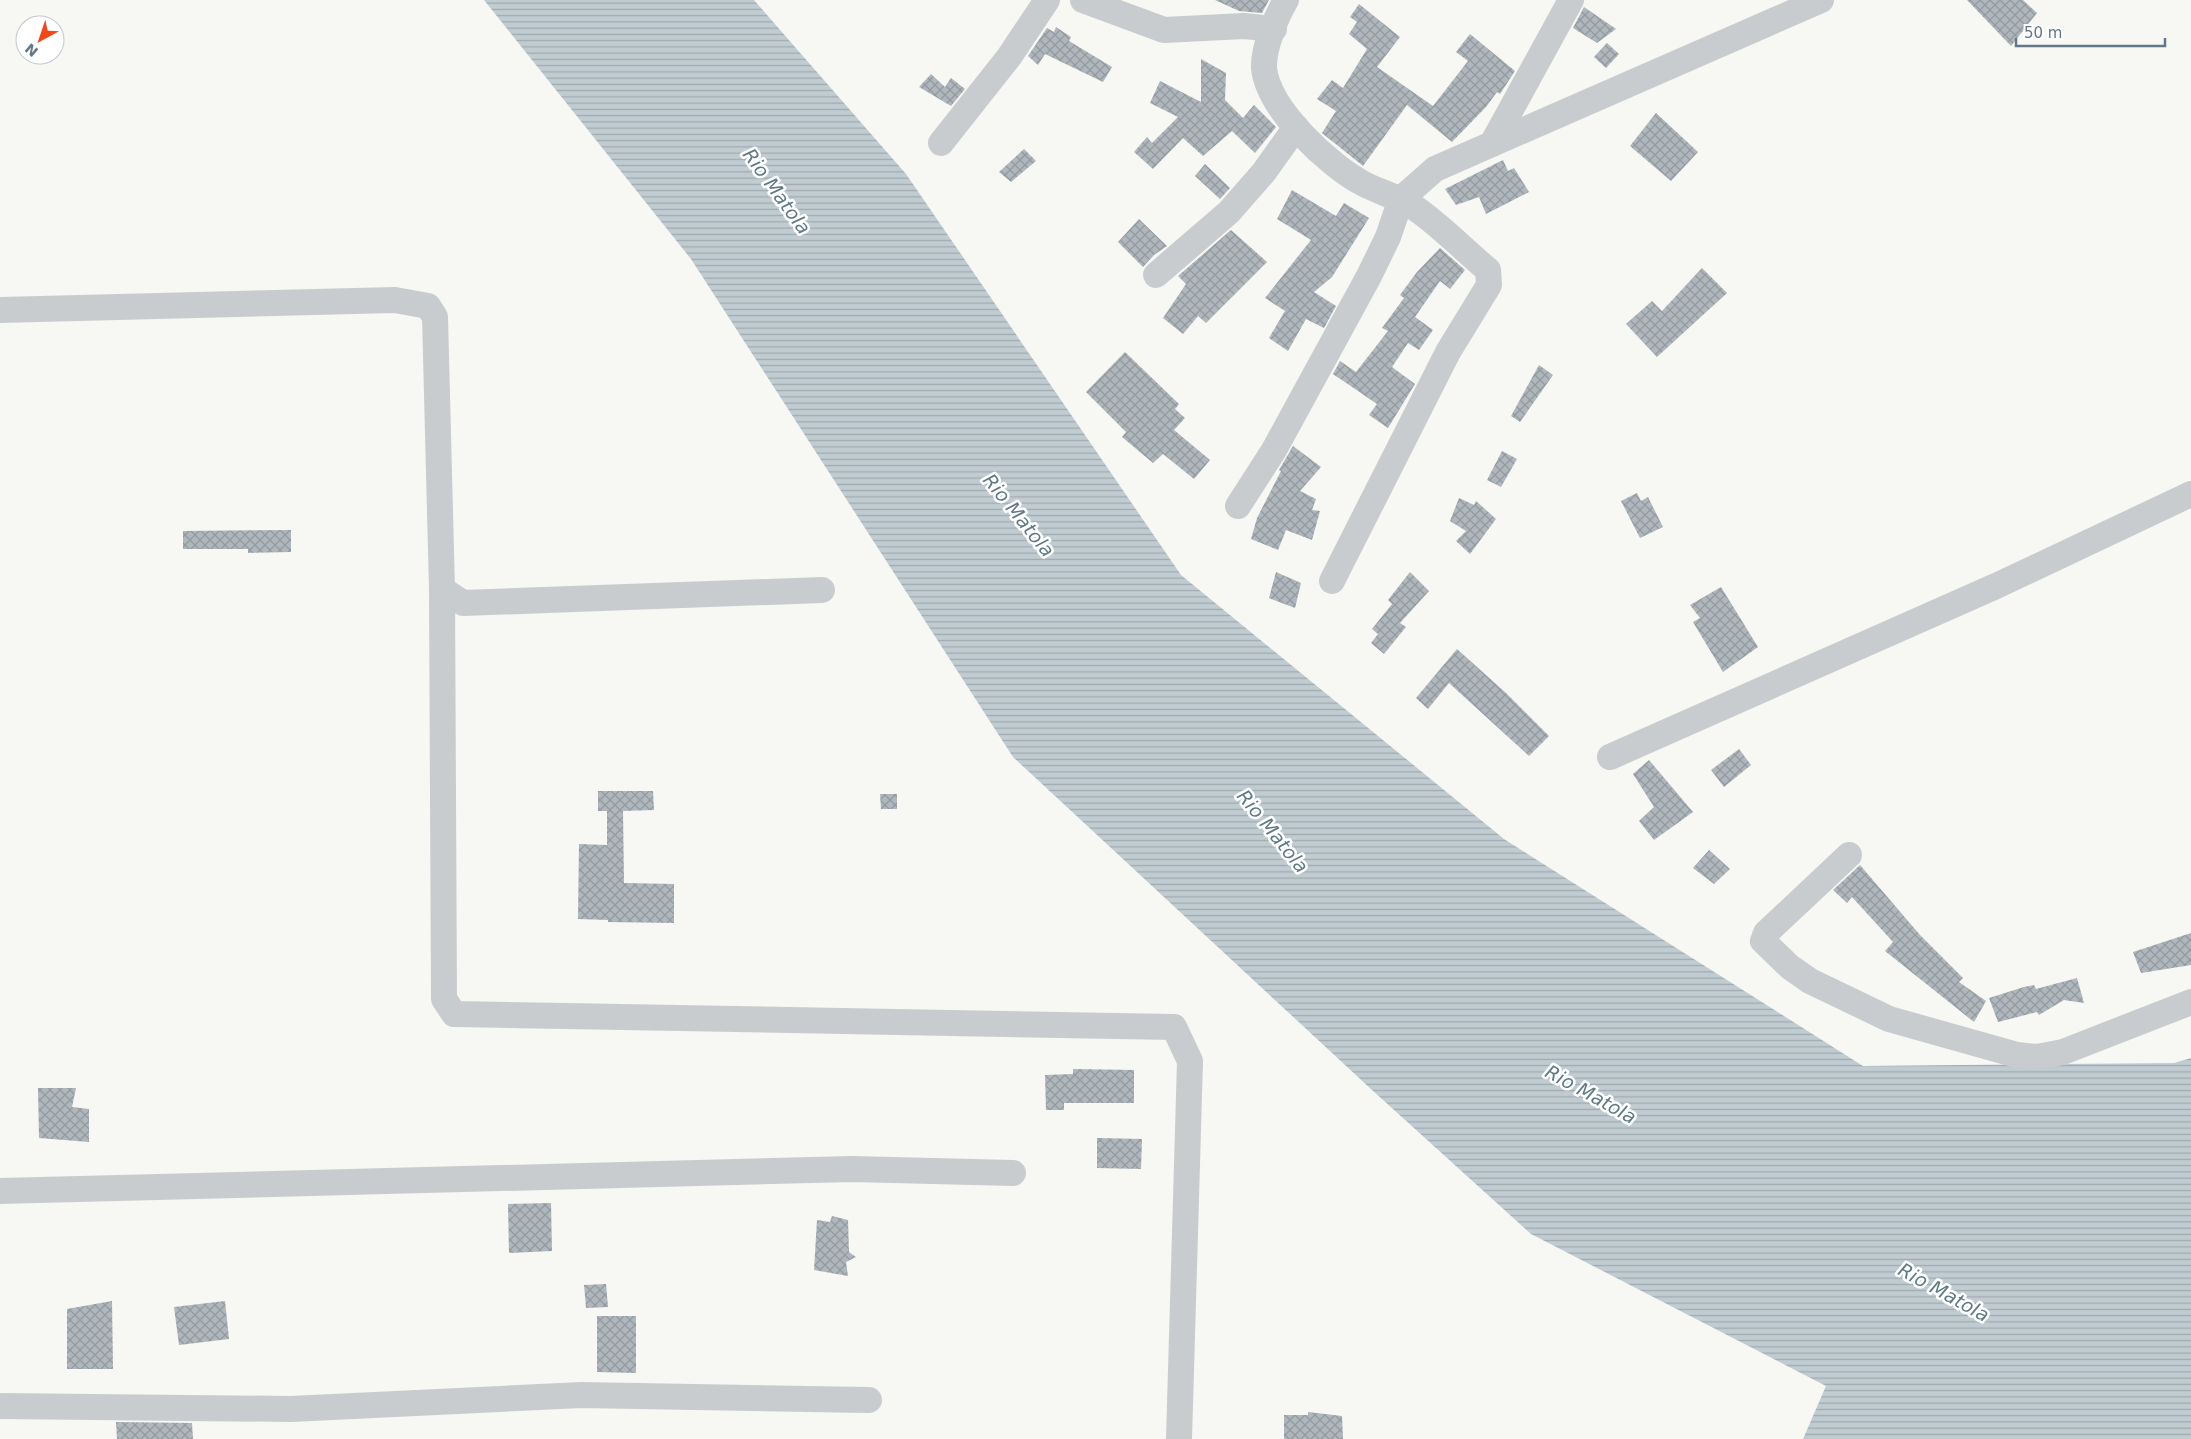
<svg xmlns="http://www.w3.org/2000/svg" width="2191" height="1439" viewBox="0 0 2191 1439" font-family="'DejaVu Sans',sans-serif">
<defs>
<pattern id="water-rules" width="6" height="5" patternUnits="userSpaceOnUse" patternTransform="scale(1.25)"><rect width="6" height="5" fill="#c0ccd1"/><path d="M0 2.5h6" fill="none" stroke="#a0aaaf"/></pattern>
<pattern id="building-cross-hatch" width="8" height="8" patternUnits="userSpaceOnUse" patternTransform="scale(1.25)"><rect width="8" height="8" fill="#afb7bd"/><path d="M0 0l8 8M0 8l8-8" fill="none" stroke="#929a9f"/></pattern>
</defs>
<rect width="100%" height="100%" fill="#f7f7f3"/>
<!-- water -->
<polygon fill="url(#water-rules)" points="484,0 754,0 906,174 1181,575 1504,839 1863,1066 2174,1063 2191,1058 2191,1439 1803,1439 1826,1386 1531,1234 1372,1090 1013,757 691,259"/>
<!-- building -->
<g fill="url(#building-cross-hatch)">
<polygon points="1215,0 1269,0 1262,13 1239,11"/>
<polygon points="1967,0 2023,0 2037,13 2011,46"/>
<polygon points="1359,4 1400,37 1377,67 1433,106 1468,61 1456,52 1470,34 1515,71 1500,94 1497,92 1486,107 1452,142 1407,105 1363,166 1322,133 1336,111 1317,99 1332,80 1343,88 1367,49 1349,34 1357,22 1350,17"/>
<polygon points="1584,7 1616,29 1597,43 1573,28"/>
<polygon points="1056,27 1071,37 1069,41 1112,67 1103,82 1045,54 1038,65 1028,56 1047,28 1054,32"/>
<polygon points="1607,43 1619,54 1606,68 1594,57"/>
<polygon points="1201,59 1226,73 1225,100 1243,118 1254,105 1276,127 1255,153 1232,131 1203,156 1183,138 1153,169 1134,152 1147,137 1152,143 1178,117 1150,103 1160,81 1201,102"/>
<polygon points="931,74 945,87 951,78 965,89 951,106 919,87"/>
<polygon points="1656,113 1698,152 1671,181 1630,146"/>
<polygon points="1024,149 1036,161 1011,182 999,172"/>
<polygon points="1503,160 1508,171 1514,168 1529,192 1486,214 1479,197 1456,205 1445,189"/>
<polygon points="1205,164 1230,188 1220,199 1195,176"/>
<polygon points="1292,190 1336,216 1344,203 1369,218 1332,277 1314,292 1336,306 1324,328 1306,319 1288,351 1269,338 1285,311 1265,298 1311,240 1277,219"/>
<polygon points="1139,219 1167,246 1154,255 1143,267 1118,242"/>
<polygon points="1231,230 1267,262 1206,323 1198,316 1183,334 1163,318 1186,284 1178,276"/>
<polygon points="1440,248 1465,270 1450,289 1440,281 1415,317 1433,330 1419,350 1408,343 1392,367 1415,384 1388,428 1369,415 1377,404 1333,374 1340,361 1356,372 1388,331 1382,328 1404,298 1400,295 1417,272"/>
<polygon points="1702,268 1727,293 1657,357 1626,324 1652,301 1662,311"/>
<polygon points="1125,352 1179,404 1175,409 1185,418 1174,430 1210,460 1194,479 1163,454 1153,463 1122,437 1126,432 1086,392"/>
<polygon points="1539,365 1553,375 1520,422 1511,416"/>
<polygon points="1293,446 1321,467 1300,491 1316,499 1312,510 1320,511 1312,540 1286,530 1278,550 1251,539 1257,518 1281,471 1279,470"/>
<polygon points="1502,451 1517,459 1501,487 1487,480"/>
<polygon points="1637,493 1641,501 1648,497 1663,527 1640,538 1621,501"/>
<polygon points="1459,498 1474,505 1476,501 1496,519 1470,554 1456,541 1466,531 1450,521"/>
<polygon points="291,530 291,552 248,553 248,549 183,549 183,531"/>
<polygon points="1276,572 1301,583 1295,608 1269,598"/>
<polygon points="1410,572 1429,591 1400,623 1406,627 1384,654 1371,643 1378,634 1372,629 1392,604 1388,600"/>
<polygon points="1721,587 1758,647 1723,672 1693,622 1700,618 1690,605"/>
<polygon points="1457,649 1506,693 1549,736 1529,756 1449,683 1428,709 1416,698"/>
<polygon points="1739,749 1751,765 1724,787 1711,770"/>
<polygon points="1649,760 1693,812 1654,840 1639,821 1654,807 1633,774"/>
<polygon points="598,791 653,791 654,810 623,811 624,883 674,884 674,923 608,922 608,920 578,919 579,844 607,845 607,811 598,811"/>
<polygon points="880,794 897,794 897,809 881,809"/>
<polygon points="1709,850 1730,869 1714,884 1693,868"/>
<polygon points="1860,865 1920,935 1963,978 1959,982 1986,1001 1974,1022 1885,951 1893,942 1852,897 1847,903 1833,890"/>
<polygon points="2191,933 2191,965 2141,973 2133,952"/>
<polygon points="2077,978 2084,1003 2064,1000 2039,1015 2037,1012 1998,1022 1989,998 2024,987 2034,985 2036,989"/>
<polygon points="1073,1069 1134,1070 1134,1103 1064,1103 1064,1110 1046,1110 1045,1075 1073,1074"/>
<polygon points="38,1088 76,1088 72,1107 89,1109 89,1142 39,1138"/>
<polygon points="1097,1138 1142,1139 1141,1169 1097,1168"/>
<polygon points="551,1203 552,1251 509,1253 508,1204"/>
<polygon points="832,1216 848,1220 849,1252 856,1257 846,1262 848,1276 814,1270 817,1220 830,1222"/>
<polygon points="606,1284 608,1307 586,1308 584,1285"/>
<polygon points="112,1301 113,1369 67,1369 67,1309"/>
<polygon points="225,1301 229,1339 179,1345 174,1307"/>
<polygon points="597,1316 636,1316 636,1373 597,1372"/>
<polygon points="1308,1412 1342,1416 1343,1439 1284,1439 1284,1415 1308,1415"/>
<polygon points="116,1422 192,1423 193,1439 117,1439"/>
</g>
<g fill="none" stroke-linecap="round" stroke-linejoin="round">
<!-- minor -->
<g stroke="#c9cccf" stroke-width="26">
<polyline points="1083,0 1164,30 1244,26 1274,29"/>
<path d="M 1286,0 C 1276,17 1263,49 1264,68 C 1268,109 1329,166 1364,184 C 1380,192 1397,197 1412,206 C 1437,222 1465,251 1488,270 L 1489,285 L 1448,352 L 1332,581"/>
<polyline points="941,143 1009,57 1047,0"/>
<polyline points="1492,144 1571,0"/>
<polyline points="1156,275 1229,212 1264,172 1296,127"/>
<polyline points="0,310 395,300 428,306 435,317 442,589 444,999 454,1014 1174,1027 1190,1061 1179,1439"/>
<polyline points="1238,506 1274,450 1369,276 1388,237 1401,199 1435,169 1821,0"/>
<polyline points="442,589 463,603 822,590"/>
<polyline points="1610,757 1996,586 2191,494"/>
<polyline points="1849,855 1766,933 1763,941 1790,967 1810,981 1889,1019 2017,1055 2037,1057 2063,1052 2191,1002"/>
<polyline points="0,1191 852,1169 1013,1173"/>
<polyline points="0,1406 291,1409 581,1395 869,1400"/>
</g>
</g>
<g text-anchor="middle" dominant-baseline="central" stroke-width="5" stroke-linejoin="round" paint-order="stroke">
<!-- water labels -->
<g font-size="19" font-style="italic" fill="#5f7a83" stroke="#fff">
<text transform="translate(777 191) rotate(54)">Rio Matola</text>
<text transform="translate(1019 515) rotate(51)">Rio Matola</text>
<text transform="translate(1273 831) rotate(51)">Rio Matola</text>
<text transform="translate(1591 1094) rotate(29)">Rio Matola</text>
<text transform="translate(1944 1292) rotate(29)">Rio Matola</text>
</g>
</g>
<!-- north arrow -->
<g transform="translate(40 40) rotate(220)"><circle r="24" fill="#ffffff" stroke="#c1c9cf"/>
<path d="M0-4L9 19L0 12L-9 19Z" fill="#f24718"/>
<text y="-8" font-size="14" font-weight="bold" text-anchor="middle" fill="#637787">N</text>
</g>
<!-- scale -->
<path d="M2016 38v8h149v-8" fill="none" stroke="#637787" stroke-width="2.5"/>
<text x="2024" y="38" font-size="15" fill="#637787" stroke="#ffffff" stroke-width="4" paint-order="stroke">50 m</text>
</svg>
